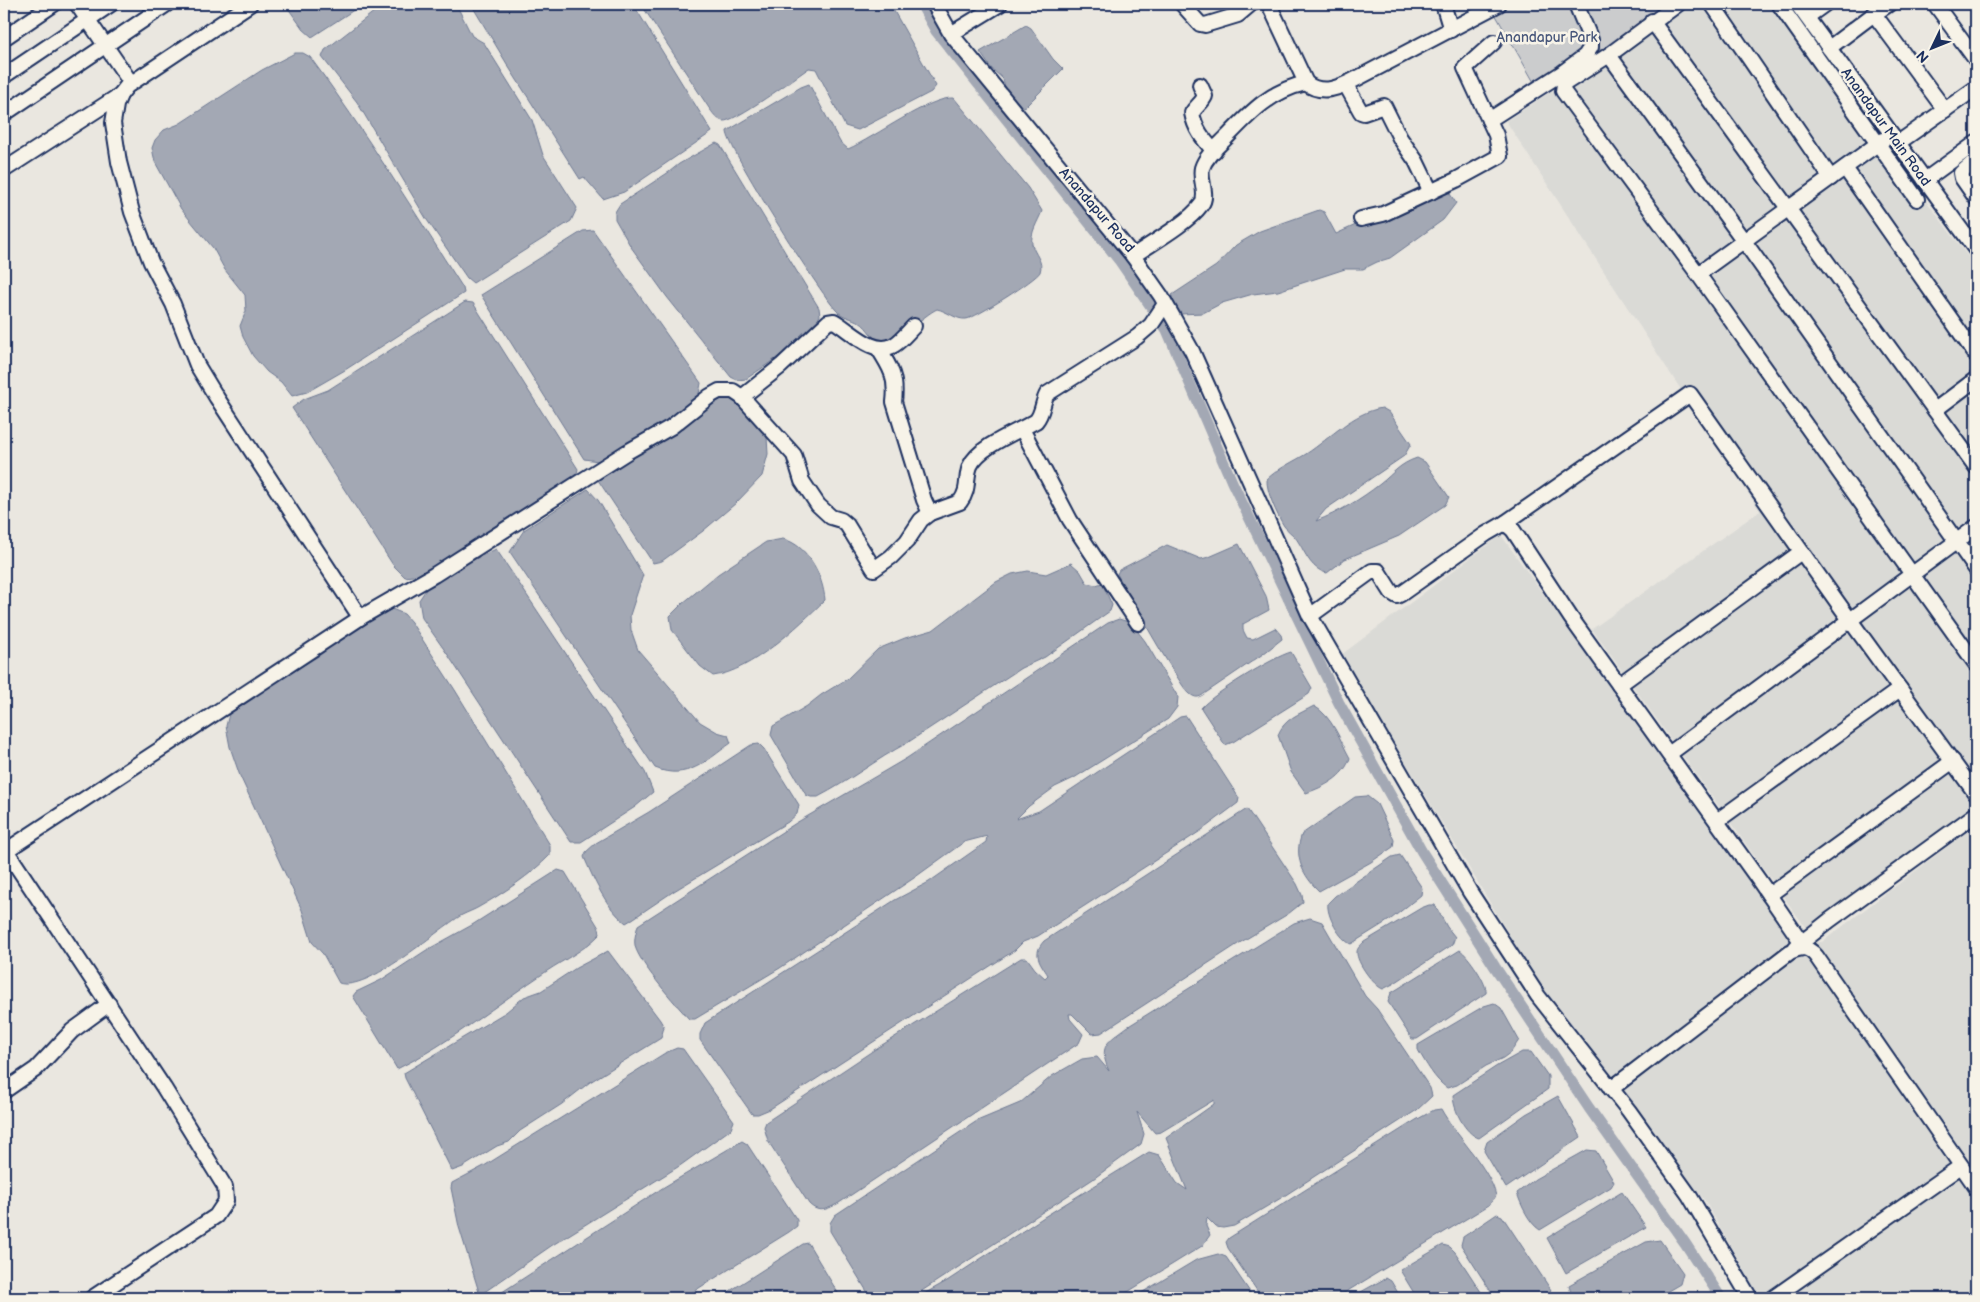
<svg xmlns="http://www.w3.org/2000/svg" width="1980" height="1302" viewBox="0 0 1980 1302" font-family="'Balsamiq Sans',sans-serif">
<rect width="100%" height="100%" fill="#eae7e0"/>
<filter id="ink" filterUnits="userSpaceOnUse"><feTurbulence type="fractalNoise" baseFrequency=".02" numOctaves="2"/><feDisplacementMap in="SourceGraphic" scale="10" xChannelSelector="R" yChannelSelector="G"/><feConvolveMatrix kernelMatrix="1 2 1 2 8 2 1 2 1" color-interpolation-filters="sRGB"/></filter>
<g filter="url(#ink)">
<!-- built -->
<g fill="#dadad6">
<polygon points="1687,4 1778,4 1976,267 1976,807 1970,814 1808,931 1592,629 1760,511 1506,121"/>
<polygon points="1501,535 1791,941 1822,942 1976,825 1976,1298 1760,1298 1705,1201 1545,994 1341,655"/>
</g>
<!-- green -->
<g fill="#cbcccd" stroke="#737e96">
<polygon points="1509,4 1569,4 1586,38 1585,49 1535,84 1494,12"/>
<polygon points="1579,4 1670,4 1602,54"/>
</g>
<!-- water -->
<g fill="#a3a8b4" stroke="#6d7892">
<polygon points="285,4 363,4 312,37 303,29"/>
<polygon points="384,4 456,4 472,36 484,43 532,120 543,155 577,208 571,221 473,283 467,278 427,220 357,102 322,57 325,50"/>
<polygon points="471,4 633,4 712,132 624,192 603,199 584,177 580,179 510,69"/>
<path d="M 641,4 L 890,4 L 936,86 L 931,92 L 858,130 L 845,126 L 816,69 L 809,68 C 796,77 734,123 723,121 C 717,120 712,112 709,108 Z"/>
<polygon points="1026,25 1031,28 1053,59 1063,69 1026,106 1021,108 1006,91 1003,79 991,68 980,52"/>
<path d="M 295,53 L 303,53 L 310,57 C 365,131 413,210 463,288 L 464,293 L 345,370 L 307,392 L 292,396 L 281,382 L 267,372 L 253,356 L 243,337 L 240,326 L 246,311 L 245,295 L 225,270 L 213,248 L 181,209 L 155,162 L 152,148 L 155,140 L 164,130 L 179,124 L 262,70 Z"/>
<path d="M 809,84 L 840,142 L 848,149 C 874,138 930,96 954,98 L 1028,188 L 1042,211 C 1038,222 1030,232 1032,244 C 1034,254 1044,261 1040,272 C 1037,279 974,319 966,319 C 956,320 947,311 937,309 C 922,316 902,340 886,341 C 871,342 870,328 859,322 C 852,318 842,317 836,310 C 820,293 726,146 727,131 L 801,87 Z"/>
<polygon points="716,143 720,145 819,308 820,315 817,322 784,353 746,379 737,380 731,377 667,297 631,247 615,219 615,212 620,204 669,172 679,164"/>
<polygon points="1446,188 1456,203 1443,220 1390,258 1377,262 1363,269 1345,269 1278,291 1253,294 1222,303 1203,313 1180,314 1172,299 1172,295 1216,266 1236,245 1260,231 1319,210 1324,212 1336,234 1358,224 1361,227 1386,218"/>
<polygon points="593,230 701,383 699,394 673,417 598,461 584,459 481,295 583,231"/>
<polygon points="465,302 473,303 578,469 576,477 420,575 405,577 393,565 292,408 304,399 328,390"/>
<polygon points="730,398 739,402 767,437 768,454 762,476 736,503 703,531 662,561 653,563 598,480 602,475 680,428 721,399"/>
<path d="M 1382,408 L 1389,412 L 1411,444 L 1404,456 L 1326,509 L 1316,521 C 1338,513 1361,499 1380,484 C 1394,473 1399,464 1417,458 L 1425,462 L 1449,497 L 1445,505 L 1399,536 L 1345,559 L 1327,573 C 1309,569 1305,550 1295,537 C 1291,533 1287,530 1284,526 C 1277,515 1266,491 1267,479 C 1279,468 1293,462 1306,454 C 1332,437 1352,413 1382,408 Z"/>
<path d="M 588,489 L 598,500 L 643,575 L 630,615 L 631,630 L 638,650 L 700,722 L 717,732 L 728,735 L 731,743 C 706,761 687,781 655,768 L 510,552 L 524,530 Z"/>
<path d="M 783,539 C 808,545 823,576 825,600 C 797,627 752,671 713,676 L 700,666 L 672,630 L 670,616 L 683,603 L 718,574 L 766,542 Z"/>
<path d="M 1239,544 L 1266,596 L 1269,610 L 1243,624 L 1243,630 L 1247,638 L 1253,639 L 1275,628 L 1281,635 L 1282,639 L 1263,654 L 1207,692 C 1202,695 1199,699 1193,696 C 1185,692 1179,679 1174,672 C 1153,639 1136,607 1117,574 L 1119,570 L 1167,545 L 1201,559 L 1209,557 Z"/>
<polygon points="496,549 645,772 653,792 635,807 581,842 571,842 448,655 422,618 419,600 427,588 473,560"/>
<path d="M 1071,563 L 1080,571 L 1087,583 L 1096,585 L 1102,583 L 1112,605 L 1110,611 L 1045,657 L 1021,668 L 907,743 C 877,759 849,781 818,797 L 811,797 L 806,795 L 771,735 L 773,726 L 807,706 L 821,695 L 847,679 L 878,649 L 905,638 L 933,630 L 996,582 L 1012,574 L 1028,571 L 1046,574 Z"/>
<path d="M 392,609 L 404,614 L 411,622 L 455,690 L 550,845 L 550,855 C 532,874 502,894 479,907 C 474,910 468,912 462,915 C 436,930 368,993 339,983 L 323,954 L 312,942 L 302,910 L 240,776 L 230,747 L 226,726 L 229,714 L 239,705 L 320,655 L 347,634 Z"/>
<path d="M 1119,619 L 1131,623 L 1145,641 L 1178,697 L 1177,707 L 1168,719 L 1074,778 L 1055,787 L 1029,806 L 1016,819 L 1039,811 L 1180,717 L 1186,716 L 1239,798 L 1238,803 L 1202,830 L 1038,936 L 1023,942 L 1015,950 L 770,1109 L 758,1114 L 752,1114 L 700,1040 L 700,1034 L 705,1023 L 895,900 L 929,882 L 986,842 L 987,836 L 964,842 L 914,878 L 780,968 L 695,1019 L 689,1019 C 674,1002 644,969 636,949 C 633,941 636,933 638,925 L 796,823 L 907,758 L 1108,623 Z"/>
<path d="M 1291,652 L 1312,688 L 1309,694 L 1233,742 L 1225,745 L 1201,708 C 1213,694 1273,657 1291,652 Z"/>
<path d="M 1314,706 C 1332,716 1340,740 1350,758 C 1344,777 1324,787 1306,793 L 1291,772 L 1278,735 C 1284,719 1299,714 1314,706 Z"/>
<path d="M 759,744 L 764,749 L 799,805 L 797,814 L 788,822 L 674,891 L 631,920 L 626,923 C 606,908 594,880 584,857 L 586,852 L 596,843 L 649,812 L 751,745 Z"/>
<path d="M 1367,796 L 1377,804 L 1394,840 L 1393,847 L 1371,862 L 1319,891 C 1303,876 1293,856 1302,834 L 1355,797 Z"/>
<path d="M 1247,809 L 1297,884 L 1302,895 L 1303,902 L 1288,914 L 1241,942 L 1101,1033 L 1092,1034 L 1072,1014 L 1069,1014 L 1070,1019 L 1083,1034 L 1079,1043 L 839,1203 C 828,1209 819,1214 809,1204 L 768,1141 L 764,1127 L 766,1122 L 874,1050 L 1021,958 L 1027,958 L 1035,969 L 1045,978 L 1048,975 C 1040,962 1032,954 1044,941 Z"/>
<path d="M 1400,855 L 1422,888 L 1421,895 L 1391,919 L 1351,944 C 1340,940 1326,915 1328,903 L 1335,896 L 1392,857 Z"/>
<path d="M 558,870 L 565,872 L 599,928 L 600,934 C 585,950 565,959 547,971 C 497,1004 450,1043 397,1069 L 353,996 L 356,992 L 381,980 L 425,951 L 472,925 Z"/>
<path d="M 1429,905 L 1435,905 L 1447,927 L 1455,937 L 1452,945 L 1393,984 L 1383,989 C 1374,986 1356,962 1357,952 C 1357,948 1361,945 1364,942 L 1421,908 Z"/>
<path d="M 1310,918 L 1322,922 L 1365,996 L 1377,1009 L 1430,1088 L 1432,1096 L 1417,1110 L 1281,1198 L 1234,1226 L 1223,1228 L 1216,1227 L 1207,1218 L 1206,1226 L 1210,1235 L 1202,1246 L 1118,1298 L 912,1298 L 922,1295 L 947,1281 L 1044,1217 L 1149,1152 L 1159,1155 L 1177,1183 L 1187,1190 L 1166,1138 L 1214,1104 L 1214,1100 L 1161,1132 L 1155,1133 L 1137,1112 L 1144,1134 L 1141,1144 L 1093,1179 L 911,1298 L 871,1298 L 830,1231 L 830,1223 L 835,1215 L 977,1121 L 1020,1103 L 1052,1076 L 1082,1059 L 1097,1057 L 1109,1071 C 1098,1046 1107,1042 1127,1027 L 1294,923 Z"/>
<path d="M 1460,950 C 1468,955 1488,984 1486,993 L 1417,1039 L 1412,1039 L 1388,1002 L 1391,993 Z"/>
<polygon points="608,951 660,1020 664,1027 661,1038 590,1082 562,1104 520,1131 509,1142 497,1146 463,1167 452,1171 405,1078 404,1073 506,1012 524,997 541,991 576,968"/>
<path d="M 1494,1003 L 1501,1008 L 1519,1040 L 1511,1052 L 1503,1058 L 1486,1066 L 1457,1085 L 1447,1088 C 1434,1079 1426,1063 1418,1050 L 1418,1045 L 1484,1006 Z"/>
<polygon points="677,1048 683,1049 734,1121 731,1129 681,1165 551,1246 483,1293 479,1292 459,1227 451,1188 452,1183 484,1166 665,1053"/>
<path d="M 1522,1052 L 1531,1052 L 1548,1076 L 1548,1089 L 1479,1138 C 1465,1134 1453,1109 1453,1095 L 1497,1066 Z"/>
<polygon points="1558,1096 1581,1137 1506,1188 1484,1151 1487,1142 1526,1114"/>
<path d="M 1441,1109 C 1455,1135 1490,1168 1496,1196 L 1489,1205 L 1336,1298 L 1262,1298 L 1228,1248 L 1226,1242 L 1229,1238 L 1416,1120 L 1434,1110 Z"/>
<polygon points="742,1141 747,1144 797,1220 797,1226 789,1232 683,1298 493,1298 664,1187"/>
<path d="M 1587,1150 L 1596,1151 L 1614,1182 L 1611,1187 L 1540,1230 C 1529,1223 1521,1205 1517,1193 L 1535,1179 Z"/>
<polygon points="1622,1192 1646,1227 1566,1273 1547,1238"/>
<polygon points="1497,1214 1502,1216 1551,1290 1544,1298 1495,1298 1461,1245 1463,1237"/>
<polygon points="1660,1240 1683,1273 1680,1284 1656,1298 1572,1298 1569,1285 1646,1242"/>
<polygon points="808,1243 841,1298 719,1298 803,1244"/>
<polygon points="1443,1245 1450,1247 1455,1252 1485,1298 1417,1298 1400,1270"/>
<polygon points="1218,1254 1226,1257 1254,1298 1133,1298 1196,1260"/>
<polygon points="1386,1278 1391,1281 1401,1298 1350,1298"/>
</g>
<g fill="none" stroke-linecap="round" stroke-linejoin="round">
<!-- canal -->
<polyline stroke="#a3a8b4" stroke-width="11" points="921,4 936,31 1119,260 1167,330 1232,482 1339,703 1422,852 1495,967 1589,1108 1685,1243 1721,1298"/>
<defs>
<g id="street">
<polyline points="77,4 131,83"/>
<polyline points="250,4 127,86 120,95 116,105 113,123 119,162 132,212 151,262 173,304 197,365 217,398 360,617"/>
<path d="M 934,4 L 951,34 L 1133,256 C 1152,243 1188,223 1201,205 C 1209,195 1199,180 1202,168 C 1206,156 1217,147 1226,138 C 1250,113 1270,91 1306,83"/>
<polyline points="1182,4 1200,24 1205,25 1238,15 1251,4"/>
<path d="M 1269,4 L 1306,83 C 1322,96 1341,87 1356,79 L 1499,4"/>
<polyline points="1443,4 1451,30"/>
<polyline points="1678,4 1609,55 1564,84 1563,91 1698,274 1976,664"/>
<polyline points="1712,4 1831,178"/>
<polyline points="1779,4 1917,199"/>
<polyline points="1797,4 1976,250"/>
<polyline points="1889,4 1874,14 1945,110"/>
<polyline points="1935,4 1976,60"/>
<polyline points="1807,17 1825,4"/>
<polyline points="1652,21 1976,467"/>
<polyline points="951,34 1000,4"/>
<polyline points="4,38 54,4"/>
<polyline points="1829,48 1874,14"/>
<polyline points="1609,55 1744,241 1976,569"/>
<polyline points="4,76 111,4"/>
<path d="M 1200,85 L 1205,96 C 1202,103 1196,106 1192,113 C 1195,129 1203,139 1214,151"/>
<polyline points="1346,85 1361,112 1364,113 1384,106 1400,138 1416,161 1431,192"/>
<polyline points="4,114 167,4"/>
<polyline points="1489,120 1465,68 1494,42"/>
<polyline points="1898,143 1976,88"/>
<polyline points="1976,160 1961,173 1962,178 1976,198"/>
<polyline points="1845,168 1976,355"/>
<polyline points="4,170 120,95"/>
<polyline points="1925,180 1976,143"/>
<polyline points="1361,219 1383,214 1456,180 1500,156 1496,135 1489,120 1562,73 1585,56 1591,47 1591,40 1576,4"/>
<polyline points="1133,256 1161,296 1192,351 1310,616 1470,892 1538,996 1629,1111 1689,1195 1750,1298"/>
<polyline points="1698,274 1883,140"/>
<path d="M 878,348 C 891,368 897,378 894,402 L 924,500 L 930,513"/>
<path d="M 742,397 L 781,366 L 828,322 L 834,321 C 850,330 874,357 894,345 C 901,341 908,332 914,326"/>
<polyline points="1935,410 1976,379"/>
<polyline points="1022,429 1070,520 1138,623"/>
<polyline points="1505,523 1690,394 1850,620 1976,794"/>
<polyline points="1310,616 1372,571 1378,571 1392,593 1397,596 1401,594 1486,534 1505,523 1513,530 1571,618 1758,879 1802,943"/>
<polyline points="1619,685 1801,552"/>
<polyline points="1669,754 1976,527"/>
<polyline points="1717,821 1900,689"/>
<polyline points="4,847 164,1088 225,1187 226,1201 216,1216 92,1298"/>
<path d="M 4,852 L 363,616 L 434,575 L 627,452 L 671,427 L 710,396 L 719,391 L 733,391 L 742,397 L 794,455 L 802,481 L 818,505 L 831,517 L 841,520 L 847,525 L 874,569 L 891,557 L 907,541 L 921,520 L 930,513 L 960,502 C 970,489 965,479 970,466 C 979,446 1017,432 1036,421 C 1043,413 1042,403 1047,394 L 1137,337 L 1151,325 L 1165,304"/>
<polyline points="1769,895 1953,761"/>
<polyline points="1796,947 1830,920 1976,814"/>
<path d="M 1611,1089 L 1790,952 C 1801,947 1808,946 1816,956 L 1976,1187"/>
<polyline points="4,1091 36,1069 72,1031 109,1004"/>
<polyline points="1773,1298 1961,1166"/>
</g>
</defs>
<!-- street casing -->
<use href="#street" stroke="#1b2f5e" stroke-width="18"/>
<!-- street -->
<use href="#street" stroke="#f7f3e8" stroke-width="14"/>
</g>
</g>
<g text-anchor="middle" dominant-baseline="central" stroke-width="5" stroke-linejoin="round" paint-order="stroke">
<!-- park labels -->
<g font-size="14" fill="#47567a" stroke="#f7f3e8">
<text x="1547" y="37">Anandapur Park</text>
</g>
<!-- street labels -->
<g font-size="14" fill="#1b2f5e" stroke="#f7f3e8">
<text transform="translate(1886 127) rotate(54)">Anandapur Main Road</text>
<text transform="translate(1097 210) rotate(49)">Anandapur Road</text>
</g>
</g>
<!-- margin -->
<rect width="1980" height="1302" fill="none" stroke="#f7f3e8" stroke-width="20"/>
<rect x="10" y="10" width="1960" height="1282" fill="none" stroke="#1b2f5e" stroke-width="2" filter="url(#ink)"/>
<!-- north arrow -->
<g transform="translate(1932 48) rotate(227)" stroke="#f7f3e8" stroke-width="4" paint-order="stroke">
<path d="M0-4L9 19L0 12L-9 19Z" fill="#1b2f5e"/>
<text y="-8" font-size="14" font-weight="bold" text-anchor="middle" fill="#1b2f5e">N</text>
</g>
</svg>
